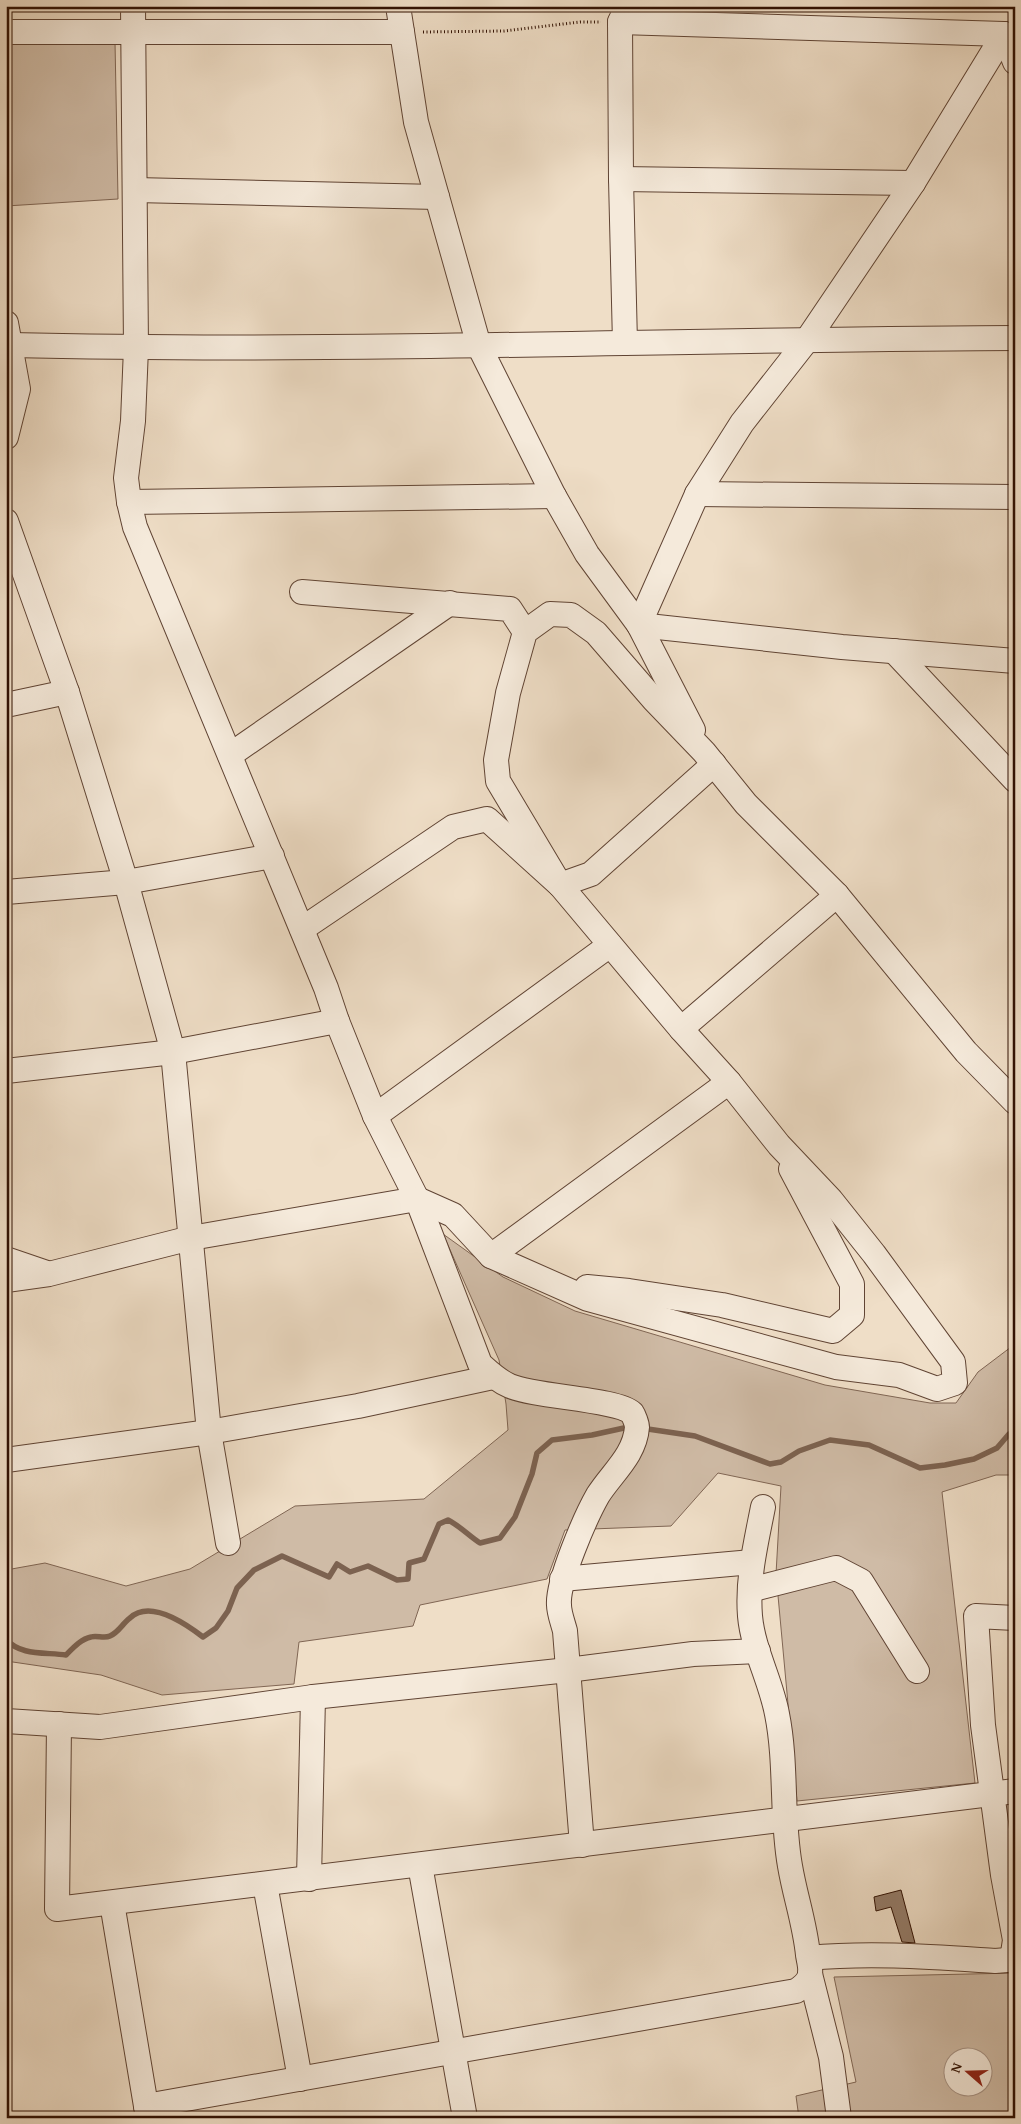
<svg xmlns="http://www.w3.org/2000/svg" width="1021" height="2124" viewBox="0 0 1021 2124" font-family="'Gentium Book Plus',serif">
<rect width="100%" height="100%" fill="#efdec7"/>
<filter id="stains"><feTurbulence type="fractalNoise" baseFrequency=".004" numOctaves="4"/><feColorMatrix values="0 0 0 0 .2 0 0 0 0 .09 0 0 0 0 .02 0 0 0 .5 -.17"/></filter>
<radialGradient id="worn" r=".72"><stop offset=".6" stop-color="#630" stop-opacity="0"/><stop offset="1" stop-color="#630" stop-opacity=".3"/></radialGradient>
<!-- green -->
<g fill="#cfbba6" stroke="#806654" fill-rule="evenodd">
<polygon points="115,42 118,199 6,206 6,43"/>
<polygon points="443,1234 503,1277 575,1311 825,1385 930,1403 956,1403 978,1372 1015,1344 1015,1475 996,1475 942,1492 975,1783 797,1801 776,1574 781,1486 718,1473 671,1526 565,1530 547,1579 420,1605 413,1626 299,1642 294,1684 162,1695 101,1675 6,1661 6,1570 45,1563 126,1586 190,1569 295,1506 424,1499 508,1430 506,1404 499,1360"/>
<path d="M 1015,1973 L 1015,2118 L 799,2118 L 796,2096 L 856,2082 L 834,1977 ZM 954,2056 L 984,2056 L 984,2086 L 954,2086 Z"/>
</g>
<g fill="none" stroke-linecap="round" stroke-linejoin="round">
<!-- stream -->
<g stroke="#7c6250" stroke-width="5.5">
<polyline points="641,1428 695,1436 770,1464 781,1462 799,1451 830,1440 869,1445 920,1468 945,1465 974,1459 997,1448 1009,1434 1015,1434"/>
<path d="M 6,1639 C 20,1656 45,1652 66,1655 C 73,1648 81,1639 91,1637 C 97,1635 104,1639 110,1636 C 119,1632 122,1624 130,1618 C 150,1599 186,1624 203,1637 L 216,1628 L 228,1611 L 237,1588 L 254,1570 L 282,1556 L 329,1577 L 337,1564 L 350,1572 L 368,1566 L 397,1580 L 408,1579 L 409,1563 L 424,1559 L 439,1524 L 448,1520 C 460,1526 469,1536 480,1543 L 500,1538 L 515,1517 L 532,1474 L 537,1453 L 552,1440 L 592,1435 L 624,1428 L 632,1428"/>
</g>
</g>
<!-- building -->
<polygon fill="#947c69" stroke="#311103" points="901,1890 915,1943 902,1942 891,1907 876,1911 874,1897"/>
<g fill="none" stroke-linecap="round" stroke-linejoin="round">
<defs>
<g id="minor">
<path d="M 133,6 L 136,348 L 133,421 L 126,478 L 129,502 L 135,527 L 326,988 L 337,1021 L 375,1116 L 417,1199 L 480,1364 C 490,1373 498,1381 510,1386 C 536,1397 617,1399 632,1413 C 634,1416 637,1424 637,1427 C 635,1455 612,1473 598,1495 C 586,1516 557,1582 559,1605 C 559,1613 563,1623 565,1631 L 582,1845"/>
<polyline points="398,6 416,122 479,346 554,496 587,554 639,625 693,730"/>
<polyline points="620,22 1004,34"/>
<polyline points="6,32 402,32"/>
<polyline points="1004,34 1015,62"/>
<polyline points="621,179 913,183"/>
<polyline points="135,190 437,197"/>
<polyline points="6,323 18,389 6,437"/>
<polyline points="625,343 621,179 620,22 626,8"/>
<path d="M 10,345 C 345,353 680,339 1015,338"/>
<polyline points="697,494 1015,497"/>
<polyline points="129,502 554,496"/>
<polyline points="6,521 67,692 126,882 173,1052 209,1432 228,1543"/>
<polyline points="302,592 510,609 525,632"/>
<polyline points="639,625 697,494 742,423 807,340 913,183 1004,34"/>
<polyline points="639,625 842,647 1015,661"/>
<polyline points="894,651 1015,780"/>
<polyline points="6,705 67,692"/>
<polyline points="230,755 450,603"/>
<polyline points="6,892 126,882 272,856"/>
<polyline points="302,929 453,827 487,819 560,885 591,874 714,764"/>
<polyline points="681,1029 837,895"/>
<polyline points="6,1071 173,1052 337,1021"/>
<polyline points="375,1116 610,945"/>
<polyline points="491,1256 729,1082"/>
<polyline points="6,1259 47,1273"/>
<polyline points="6,1280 49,1274 191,1238 417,1199 453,1215 491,1256 588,1299 836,1367 899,1375 937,1389 955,1383 953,1362 874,1254 831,1200 779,1145 729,1082 681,1029 560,885 498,781 496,760 508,693 525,632 550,614 571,615 596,633 654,700 704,752 746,804 837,895 966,1052 1015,1102"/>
<polyline points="587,1287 629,1291 722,1305 833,1331 852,1315 852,1284 791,1169"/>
<polyline points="6,1460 209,1432 358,1406 493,1377"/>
<polyline points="562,1579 752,1562"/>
<polyline points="750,1590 836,1568 861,1581 917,1671"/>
<polyline points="6,1721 100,1727 313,1697 568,1670 693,1654 758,1651"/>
<polyline points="59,1724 57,1909 1015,1791"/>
<polyline points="420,1865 465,2118"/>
<polyline points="309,1879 313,1697"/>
<polyline points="265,1884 300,2079"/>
<polyline points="112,1903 148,2118"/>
<path d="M 809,1958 C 871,1952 933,1957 995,1961 L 1007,1960 L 1013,1953 L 1015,1940 L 1003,1875 L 983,1725 L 976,1616 L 1015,1618"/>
<polyline points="810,1974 831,2057 839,2118"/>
<path d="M 146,2106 L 796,1991 C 802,1987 809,1982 810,1974 C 811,1968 809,1961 808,1955 C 805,1924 795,1896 790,1866 C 781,1816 787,1764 777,1714 C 771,1681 753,1650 750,1616 C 747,1579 756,1543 763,1507"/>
</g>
</defs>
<!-- minor casing -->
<use href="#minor" stroke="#604434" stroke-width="26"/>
<!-- path -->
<polyline stroke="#311103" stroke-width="3" stroke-dasharray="1 2.5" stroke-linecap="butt" points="423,32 504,31 580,22 601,22"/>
<!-- minor -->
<use href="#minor" stroke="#f5eadb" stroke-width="24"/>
</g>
<!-- margin -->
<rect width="1021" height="2124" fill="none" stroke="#efdec7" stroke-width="25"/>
<rect x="8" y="8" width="1006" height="2109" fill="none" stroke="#311103" stroke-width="2.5"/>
<rect x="12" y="12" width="996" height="2099" fill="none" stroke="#311103"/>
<!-- north arrow -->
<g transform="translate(968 2072) rotate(290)"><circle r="24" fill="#f5eadb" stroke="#a79385"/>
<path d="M0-4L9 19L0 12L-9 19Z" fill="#8f2418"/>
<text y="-8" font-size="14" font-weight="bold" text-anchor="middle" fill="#311103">N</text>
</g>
<rect width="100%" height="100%" filter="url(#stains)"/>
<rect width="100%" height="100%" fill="url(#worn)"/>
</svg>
